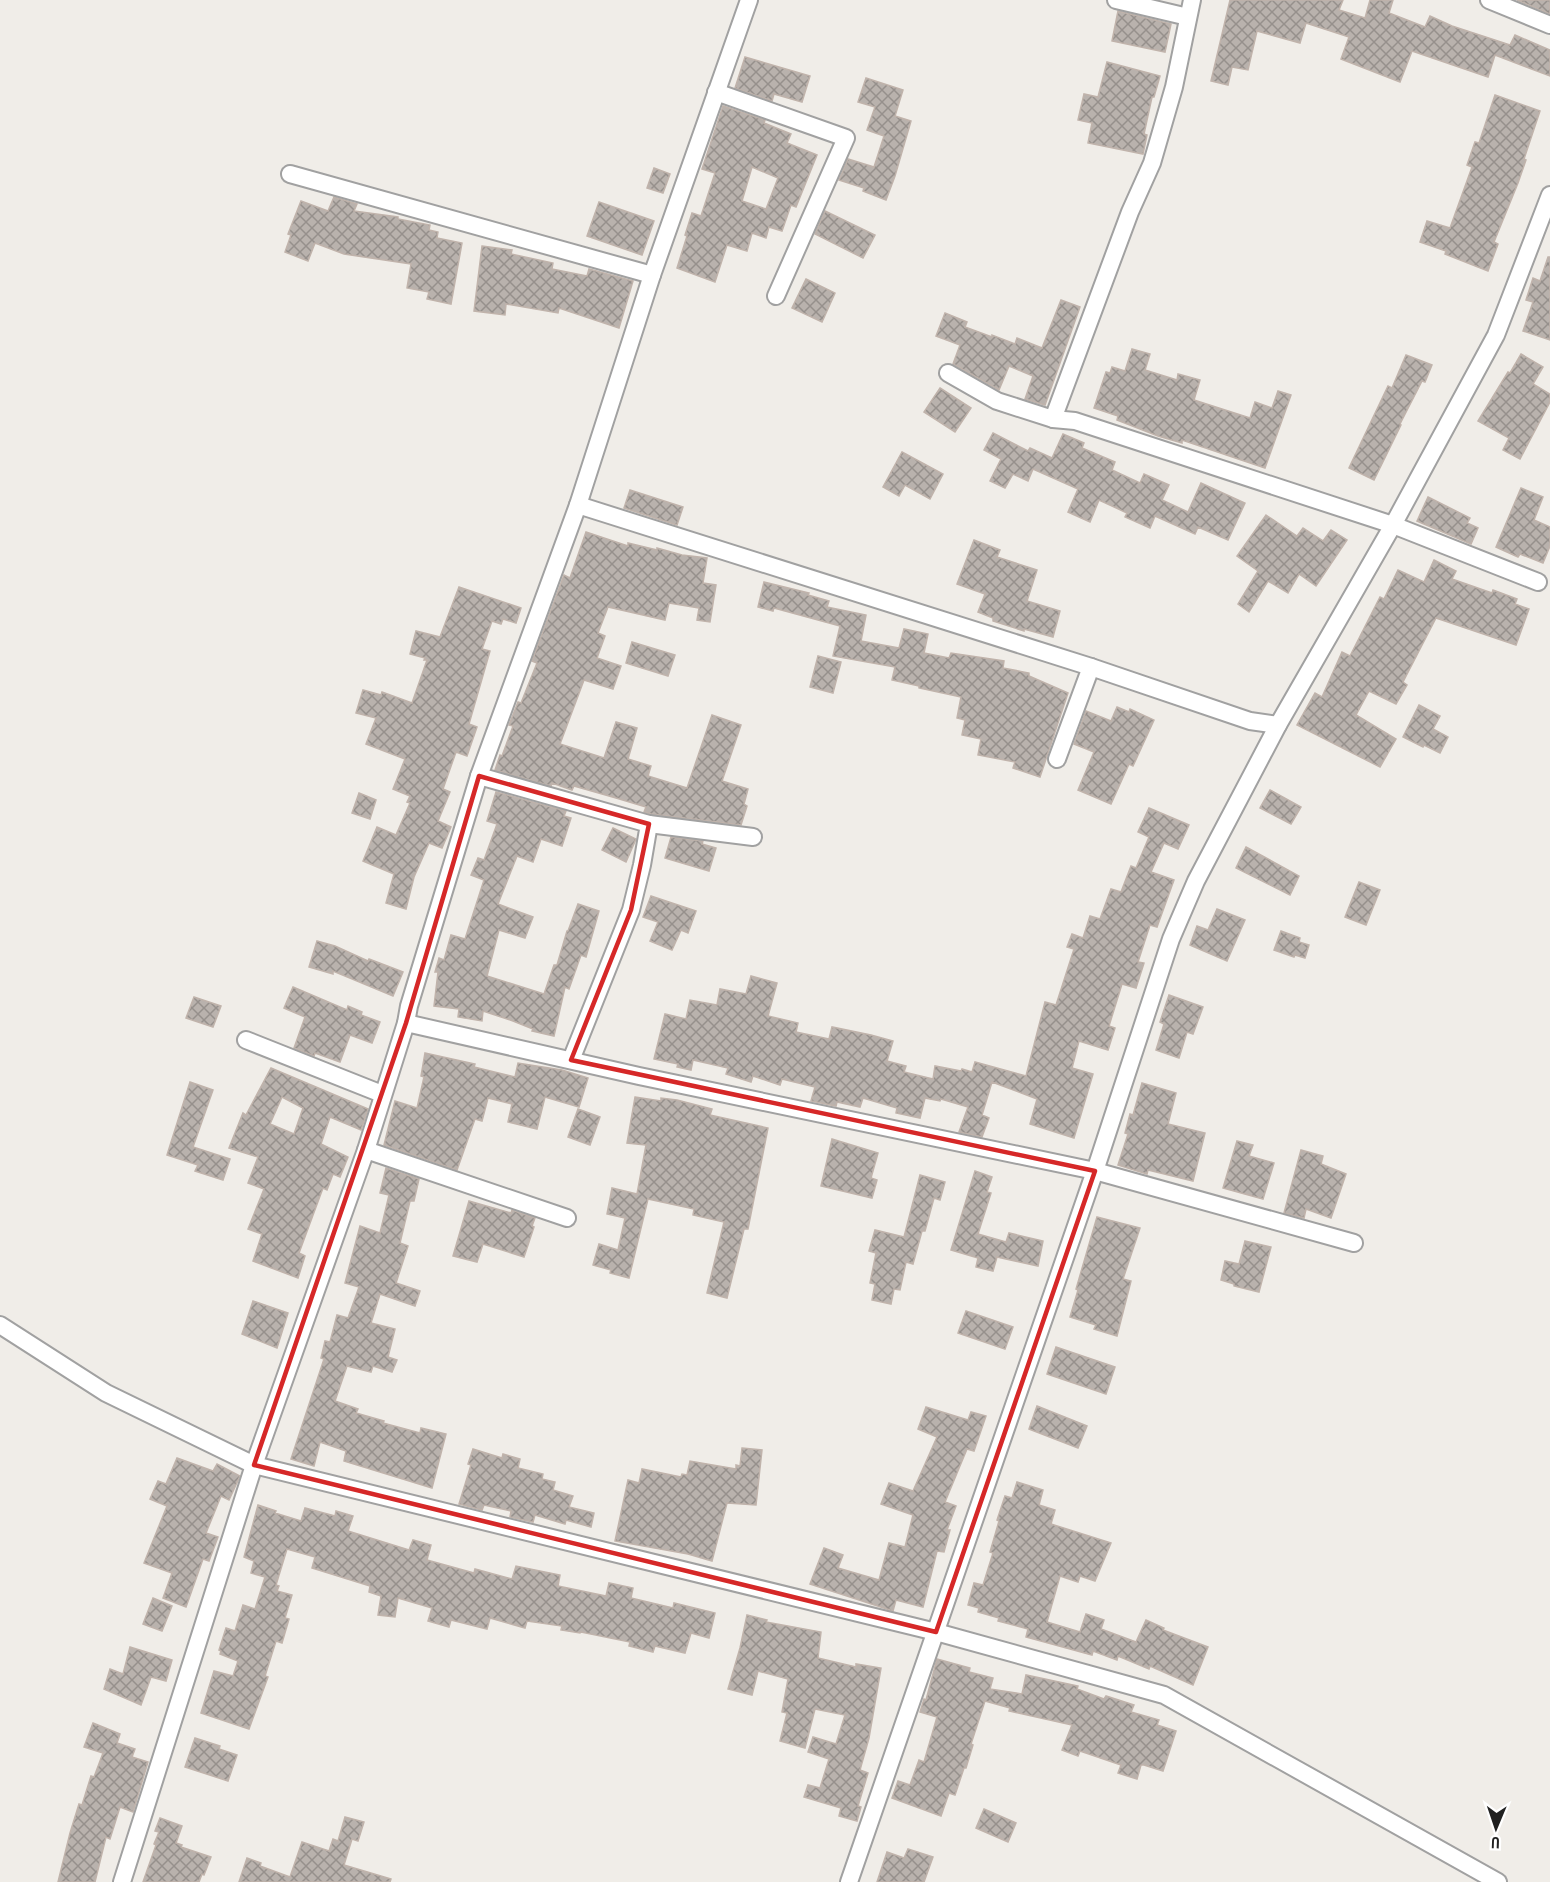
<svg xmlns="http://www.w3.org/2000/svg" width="1550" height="1882" viewBox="0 0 1550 1882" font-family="'PT Sans Narrow',sans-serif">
<defs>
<pattern id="building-cross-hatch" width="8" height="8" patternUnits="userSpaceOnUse" patternTransform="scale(1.5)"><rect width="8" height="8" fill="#b9b2ad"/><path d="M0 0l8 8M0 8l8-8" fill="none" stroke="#96908c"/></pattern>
</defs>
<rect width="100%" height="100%" fill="#f0ede8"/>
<!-- building -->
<g fill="url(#building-cross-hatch)" stroke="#c0b3ab" stroke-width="1.5" fill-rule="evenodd">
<polygon points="1230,0 1343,0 1339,10 1365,18 1370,0 1393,0 1389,13 1425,27 1430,16 1452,26 1510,45 1515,35 1550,50 1550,76 1495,55 1488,77 1412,51 1400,82 1341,59 1349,37 1306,23 1300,43 1257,31 1248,70 1232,67 1228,85 1211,81"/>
<polygon points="1517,0 1550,0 1550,14"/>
<polygon points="1118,11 1171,24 1165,52 1112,41"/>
<polygon points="745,57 810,76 802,102 774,94 772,101 735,88"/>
<polygon points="1107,62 1160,76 1154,97 1152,97 1144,134 1147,135 1143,154 1088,143 1092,123 1078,120 1084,94 1098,97"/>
<polygon points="866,78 903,90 895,116 911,121 895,176 886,200 863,191 864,188 839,180 848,159 874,167 884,136 867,130 875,107 858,102"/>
<polygon points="1495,95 1540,111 1524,159 1526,160 1518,183 1494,242 1498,244 1488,271 1445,254 1446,251 1420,242 1427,221 1450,228 1472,167 1467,165 1475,142 1479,143"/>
<path d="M 723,106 L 765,120 L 764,123 L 791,134 L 787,143 L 817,155 L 796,207 L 791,205 L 782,231 L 769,227 L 766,238 L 752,233 L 747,251 L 727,245 L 715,282 L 677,268 L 687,236 L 685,235 L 692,213 L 701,216 L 715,173 L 702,169 ZM 752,167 L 778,178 L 766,209 L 742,201 Z"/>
<polygon points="654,168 670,174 663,193 647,188"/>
<polygon points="334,197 357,204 354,211 398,217 398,219 430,225 429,230 438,232 437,238 462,243 451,304 427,299 429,292 407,288 411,264 344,254 315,243 308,261 285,252 291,235 288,234 301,201 328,211"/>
<polygon points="599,202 654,221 642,255 587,236"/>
<polygon points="825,211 875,235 863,258 815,234"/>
<polygon points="482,246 512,250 511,254 553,263 552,269 587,276 589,269 633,281 619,328 559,308 558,313 506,304 505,315 474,311"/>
<polygon points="1548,257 1550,257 1550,340 1523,331 1533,302 1526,300 1533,278 1540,281"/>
<polygon points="806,279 835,293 822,322 792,308"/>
<polygon points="1061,300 1080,307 1045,405 1025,399 1033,376 1009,366 999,390 953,364 960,345 936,336 945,313 967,322 965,327 992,337 992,335 1015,344 1017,338 1042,348"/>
<polygon points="1132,349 1150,354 1145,370 1177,380 1178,374 1200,380 1194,400 1250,418 1255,402 1272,408 1278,391 1291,395 1265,468 1182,440 1182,443 1158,436 1117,420 1118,416 1094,408 1106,372 1110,373 1112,367 1125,371"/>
<polygon points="1521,354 1543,367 1533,384 1550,394 1550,402 1520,459 1503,450 1509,438 1478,421 1508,372 1510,373"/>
<polygon points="1406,355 1432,365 1425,382 1422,381 1400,424 1401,425 1374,480 1349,468 1388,386 1392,388"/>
<polygon points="940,388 971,408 955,432 924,412"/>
<polygon points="993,433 1028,451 1030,448 1052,458 1063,434 1084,443 1082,448 1115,462 1112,470 1140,483 1144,474 1169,485 1162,500 1188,512 1201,483 1245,503 1228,540 1198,527 1195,534 1155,516 1150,528 1125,517 1127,513 1099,500 1090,522 1068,512 1078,489 1033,469 1028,481 1013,474 1005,488 990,481 1001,459 984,450"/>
<polygon points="902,452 943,474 930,499 905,485 899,496 883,487"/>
<polygon points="1521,488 1543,497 1534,520 1550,527 1550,546 1543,563 1520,554 1518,557 1496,547"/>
<polygon points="630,490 683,507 677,525 624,508"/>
<polygon points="1428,497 1470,518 1467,523 1478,528 1471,544 1417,521"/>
<polygon points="1266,515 1297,536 1303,528 1323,541 1331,530 1347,540 1316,586 1299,574 1288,593 1268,581 1249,612 1238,604 1258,571 1237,556"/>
<polygon points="586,532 628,546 628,543 657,550 657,548 682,555 707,558 703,583 716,585 710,622 697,620 699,608 669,603 665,620 608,607 598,633 605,636 597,658 621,666 613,689 584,680 560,744 604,758 616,722 637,728 628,759 651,766 648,776 687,788 712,715 741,725 722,781 748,789 744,804 747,806 741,825 651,814 644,812 646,807 616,798 574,786 572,790 552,783 551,786 495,770 500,755 502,756 513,726 509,725 518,702 521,703 537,663 532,661 564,575 570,578"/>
<polygon points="974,540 1000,550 997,557 1037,570 1027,601 1060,611 1053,637 1024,629 1024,631 993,621 993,618 978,612 985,594 957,584"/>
<polygon points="1434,560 1456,571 1452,579 1492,593 1493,590 1517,599 1515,604 1529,609 1516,645 1436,618 1403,682 1407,685 1396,704 1369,691 1356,715 1396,739 1380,767 1297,725 1315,693 1322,697 1342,652 1350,656 1380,597 1384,599 1398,570 1424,582"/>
<polygon points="764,582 809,593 808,595 829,601 827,607 866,615 861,641 899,648 904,629 928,634 924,653 949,658 951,653 1004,661 1003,668 1029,673 1029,676 1068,693 1040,777 1013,768 1015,762 978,755 981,739 962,735 965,720 957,718 961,697 919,688 919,686 892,680 895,667 833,656 840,626 774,608 773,611 758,607"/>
<polygon points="459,587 521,608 516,623 503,619 501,624 492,621 482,649 490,651 469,724 477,727 467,756 456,752 443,789 450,792 438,821 451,827 442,848 429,843 414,877 406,909 386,903 394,874 363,861 377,827 396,835 410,803 407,802 410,796 393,789 405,759 366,744 376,718 356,713 363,690 381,695 382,692 412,703 427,660 424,660 425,658 410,654 416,631 440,637"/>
<polygon points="632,642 675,655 668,676 626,663"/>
<polygon points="818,656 841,662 833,693 810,687"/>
<polygon points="1419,705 1440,716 1433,729 1448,737 1440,753 1424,745 1423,747 1403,737"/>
<polygon points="1117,707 1129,712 1130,709 1154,720 1133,766 1129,764 1111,804 1078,790 1094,752 1074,744 1086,711 1111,721"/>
<polygon points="1270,790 1301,807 1291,824 1260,808"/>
<polygon points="496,792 566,811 564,816 571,818 562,846 541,839 533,862 517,856 498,904 533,917 525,938 499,930 487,976 544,994 554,965 557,965 567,931 568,931 578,904 599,911 586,957 581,955 569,989 565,987 554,1036 532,1031 533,1029 513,1021 483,1011 482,1021 458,1017 459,1009 434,1006 438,972 435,972 439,958 444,960 451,935 465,939 484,880 471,875 478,858 484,860 497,824 487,821"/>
<polygon points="359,793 376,800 370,819 352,813"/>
<polygon points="1149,808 1189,825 1178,849 1164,843 1151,872 1174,880 1157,927 1150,925 1138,962 1144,963 1136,988 1122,984 1109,1026 1115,1028 1108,1050 1079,1041 1072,1068 1093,1074 1074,1138 1030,1124 1037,1099 992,1082 982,1115 989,1118 982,1137 959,1132 968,1107 941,1099 940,1101 925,1098 920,1118 896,1113 897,1108 863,1098 860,1107 837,1102 836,1106 811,1101 815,1087 782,1079 780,1085 753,1076 751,1082 726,1074 728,1068 693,1060 691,1070 677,1067 678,1064 654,1059 665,1014 686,1019 690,1000 717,1005 720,989 746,994 751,976 777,983 768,1016 798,1023 796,1032 829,1039 832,1027 871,1035 893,1041 887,1061 906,1066 904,1072 933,1079 935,1066 961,1071 962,1069 972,1072 975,1062 1026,1076 1045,1002 1056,1005 1074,949 1067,947 1072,934 1083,938 1090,916 1100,919 1111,889 1121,892 1131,866 1136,868 1149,837 1138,832"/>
<polygon points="613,828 636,839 626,862 602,850"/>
<polygon points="671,837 703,841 702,844 716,848 709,871 665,858"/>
<polygon points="1246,847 1299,876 1290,895 1236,868"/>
<polygon points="1359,882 1380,890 1366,925 1345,917"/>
<polygon points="651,896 696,911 688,933 681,930 672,950 650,941 658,922 643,917"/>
<polygon points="1217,909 1245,920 1227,961 1190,945 1197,926 1208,930"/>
<polygon points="1281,931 1300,938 1299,942 1309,945 1305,958 1295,955 1294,957 1274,950"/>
<polygon points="317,941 335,946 368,961 369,959 403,972 393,996 333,971 333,974 309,967"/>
<polygon points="293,987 347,1010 348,1006 362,1012 361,1015 380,1022 372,1043 350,1035 340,1062 315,1053 314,1056 294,1048 305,1017 284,1008"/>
<polygon points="1169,995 1203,1007 1193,1034 1187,1032 1179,1058 1156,1050 1164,1024 1160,1022"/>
<polygon points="194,997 221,1006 213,1027 186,1018"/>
<polygon points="425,1053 475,1064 474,1067 515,1077 518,1063 562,1070 588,1078 579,1107 545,1097 537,1129 508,1122 512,1104 488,1098 482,1121 475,1119 457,1170 384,1145 395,1101 417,1108 424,1077 421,1076"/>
<path d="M 271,1068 L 368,1109 L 361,1130 L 330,1117 L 321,1144 L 348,1157 L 340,1177 L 333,1174 L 327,1190 L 323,1188 L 299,1253 L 305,1256 L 298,1278 L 253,1261 L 262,1234 L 248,1229 L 264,1189 L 248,1183 L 258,1157 L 229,1148 L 243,1113 L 246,1115 ZM 282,1097 L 303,1108 L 294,1134 L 270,1124 Z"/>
<polygon points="190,1082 213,1090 193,1147 230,1159 223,1180 195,1171 198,1165 167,1155"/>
<polygon points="1142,1083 1176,1093 1168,1124 1205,1133 1193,1181 1148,1170 1147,1174 1118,1165 1128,1134 1125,1133 1130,1114 1133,1115"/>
<polygon points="635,1097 661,1101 661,1098 677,1100 712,1109 710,1115 768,1128 748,1229 744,1229 727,1298 707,1293 724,1222 693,1215 694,1209 648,1199 629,1278 610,1273 611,1270 593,1265 599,1244 618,1250 625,1218 607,1214 612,1188 637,1194 646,1145 627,1143"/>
<polygon points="578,1109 600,1117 590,1145 568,1137"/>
<polygon points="832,1139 878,1153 871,1178 877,1180 872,1198 821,1186"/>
<polygon points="1237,1141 1253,1145 1249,1156 1274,1163 1263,1199 1223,1188"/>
<polygon points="1301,1150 1323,1156 1321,1164 1346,1174 1331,1218 1306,1209 1304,1218 1284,1213"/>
<polygon points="386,1168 419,1179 414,1201 410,1201 400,1243 408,1246 396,1283 420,1291 415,1306 380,1294 371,1323 395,1329 388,1357 397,1360 392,1372 373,1366 371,1372 347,1366 335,1401 358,1409 356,1413 384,1421 383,1423 420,1433 421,1428 446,1434 432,1488 344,1461 346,1451 320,1442 314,1466 291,1459 324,1359 321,1358 325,1341 330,1342 337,1315 348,1318 359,1287 345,1283 360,1226 380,1233 389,1195 380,1193"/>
<polygon points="975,1171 992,1177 987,1192 991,1193 978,1234 1006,1242 1009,1233 1043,1241 1038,1266 997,1257 993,1271 976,1267 978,1258 951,1250"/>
<polygon points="920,1175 945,1182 940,1200 934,1198 925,1231 922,1231 913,1264 906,1262 900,1290 894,1289 891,1304 872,1300 875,1284 870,1283 876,1253 869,1251 875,1230 904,1237"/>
<polygon points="469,1201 511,1213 512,1210 535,1218 532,1226 534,1227 524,1257 483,1244 477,1262 453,1256"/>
<polygon points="1097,1217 1140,1228 1123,1279 1131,1281 1117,1336 1094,1329 1096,1325 1070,1317 1078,1290 1076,1289"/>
<polygon points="1245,1241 1271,1247 1259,1292 1234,1286 1234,1284 1221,1280 1225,1261 1239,1264"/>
<polygon points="253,1301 288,1313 277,1348 242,1334"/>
<polygon points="966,1311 1013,1327 1005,1349 958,1333"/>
<polygon points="1056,1347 1115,1367 1106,1394 1047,1374"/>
<polygon points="1037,1406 1087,1426 1078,1448 1029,1429"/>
<polygon points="926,1407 968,1420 971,1412 986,1416 974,1451 967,1449 945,1502 956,1506 947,1530 950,1530 944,1552 937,1551 923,1607 896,1600 893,1611 810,1584 824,1548 843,1555 838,1568 879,1580 889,1543 905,1547 913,1515 881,1504 889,1483 913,1491 937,1437 918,1429"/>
<polygon points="742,1448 762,1450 756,1505 727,1503 712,1561 688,1554 615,1541 628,1480 639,1483 642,1469 681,1477 682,1474 687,1475 690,1461 736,1469 736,1465 740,1466"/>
<polygon points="473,1449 502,1458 503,1454 520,1459 518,1468 543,1474 542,1479 555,1482 553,1490 573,1496 569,1507 594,1513 591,1527 566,1520 565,1524 535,1515 533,1522 510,1517 511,1511 484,1505 482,1510 459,1504 471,1465 468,1464"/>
<polygon points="177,1458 213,1471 217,1464 240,1476 229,1500 221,1496 206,1533 218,1537 209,1561 203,1559 186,1607 163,1598 172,1573 144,1563 167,1506 150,1499 158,1481 166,1484"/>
<polygon points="1017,1482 1043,1490 1039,1505 1055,1510 1051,1524 1111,1543 1095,1581 1080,1576 1078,1582 1060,1576 1047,1622 1080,1632 1086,1614 1104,1620 1101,1629 1136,1642 1146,1620 1164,1628 1163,1630 1208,1647 1193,1685 1150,1666 1149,1669 1118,1656 1117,1660 1093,1651 1092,1655 1026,1637 1028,1629 998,1621 999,1618 978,1612 979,1608 968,1605 974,1583 983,1585 993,1553 990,1552 999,1521 997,1520 1005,1496 1012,1498"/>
<polygon points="258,1505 276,1511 275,1513 301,1521 305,1508 335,1516 336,1511 353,1516 348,1531 409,1550 413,1540 431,1545 427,1560 474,1573 475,1569 512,1579 516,1566 560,1575 558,1586 606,1596 609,1583 633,1588 631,1598 673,1608 674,1603 715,1613 709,1638 691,1633 685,1653 655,1646 653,1652 629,1646 630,1642 581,1632 580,1633 561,1630 562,1626 527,1621 525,1628 490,1618 487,1629 451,1620 449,1627 428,1621 432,1608 398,1598 395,1617 378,1615 381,1596 369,1592 370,1586 312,1568 315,1557 287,1549 276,1585 279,1586 277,1591 292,1595 285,1618 289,1619 282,1643 276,1641 265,1676 268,1677 249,1729 201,1713 214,1671 233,1676 238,1661 220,1654 221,1651 219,1650 226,1628 235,1631 243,1605 255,1609 265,1577 251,1573 254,1561 244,1557"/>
<polygon points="153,1598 172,1606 162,1631 143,1624"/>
<polygon points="747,1615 767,1620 766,1622 821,1632 818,1658 856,1667 856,1664 881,1668 869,1738 860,1770 868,1773 858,1806 861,1807 857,1821 839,1816 841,1808 804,1797 808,1785 820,1788 829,1759 808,1752 813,1737 836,1744 845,1715 815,1709 805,1748 780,1741 787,1713 782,1712 788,1679 758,1671 752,1695 728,1689 740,1648"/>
<polygon points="130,1647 172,1660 166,1681 151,1677 141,1705 104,1689 110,1669 123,1674"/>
<polygon points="937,1659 970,1668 969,1672 993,1678 990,1689 1022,1694 1026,1675 1078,1686 1077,1689 1104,1699 1106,1696 1134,1705 1131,1712 1159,1720 1157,1725 1176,1731 1163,1771 1144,1765 1141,1765 1137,1779 1118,1773 1121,1765 1080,1751 1078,1756 1062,1750 1072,1725 1009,1711 1010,1708 985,1701 971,1744 973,1745 966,1768 964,1768 955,1795 949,1793 941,1816 892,1798 898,1781 910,1785 919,1760 924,1762 937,1717 920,1712 924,1699 926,1700"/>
<polygon points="93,1723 120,1734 117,1743 135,1749 132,1757 148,1762 133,1812 120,1807 110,1839 106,1837 95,1882 58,1882 70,1833 79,1804 82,1805 91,1776 94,1777 103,1753 84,1747"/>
<polygon points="195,1738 220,1746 219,1749 237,1755 228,1781 185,1767"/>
<polygon points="984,1809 1016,1823 1008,1842 976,1828"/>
<polygon points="345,1817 364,1822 358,1841 352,1839 344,1865 391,1879 390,1882 239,1882 247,1858 261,1863 260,1866 290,1877 302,1842 329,1851 333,1839 338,1841"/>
<polygon points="160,1818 182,1826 176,1843 182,1845 181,1847 211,1857 204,1875 202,1874 199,1882 143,1882 156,1845 154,1844 159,1832 155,1831"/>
<polygon points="908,1849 933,1857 924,1882 877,1882 887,1852 904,1858"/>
</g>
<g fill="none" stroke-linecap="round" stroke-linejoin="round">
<defs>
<g id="minor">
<polyline points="1116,0 1188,17"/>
<polyline points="1192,0 1174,87 1152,163 1130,212 1053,419 1075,421 1393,525 1538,582"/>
<polyline points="1489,0 1550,25"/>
<polyline points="716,92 846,138 776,296"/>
<polyline points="290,174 652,275"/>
<polyline points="948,373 997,401 1053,419"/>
<polyline points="578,505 1091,667 1250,721 1278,725"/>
<polyline points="1057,759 1091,667"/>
<polyline points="479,776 649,824 642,865 631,910 571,1060"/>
<polyline points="649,824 753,837"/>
<polyline points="406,1023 639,1076 1095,1171 1354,1243"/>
<polyline points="246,1040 382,1094"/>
<polyline points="366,1150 567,1218"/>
<polyline points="0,1325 106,1393 254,1465 936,1632 1164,1695 1498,1882"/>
<polyline points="122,1882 254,1465 366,1150 406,1023 409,1006 479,776 578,505 652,275 749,0"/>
<polyline points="849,1882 1095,1171 1171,939 1196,881 1278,725 1393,525 1496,335 1550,195"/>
</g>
</defs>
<!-- minor casing -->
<use href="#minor" stroke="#a1a1a1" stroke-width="20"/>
<!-- minor -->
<use href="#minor" stroke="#fff" stroke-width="16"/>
</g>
<!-- marked area -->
<path fill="none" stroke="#d62828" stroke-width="4.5" stroke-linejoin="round" d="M 479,776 L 649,824 L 631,910 L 571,1060 L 1095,1171 L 936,1632 L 254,1465 L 406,1023 Z"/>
<!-- north arrow -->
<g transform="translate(1496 1828) rotate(182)" stroke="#ffffff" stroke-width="4.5" paint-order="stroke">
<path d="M0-4.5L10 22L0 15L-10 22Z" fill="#202020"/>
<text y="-9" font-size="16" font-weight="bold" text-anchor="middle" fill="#202020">U</text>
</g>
</svg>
